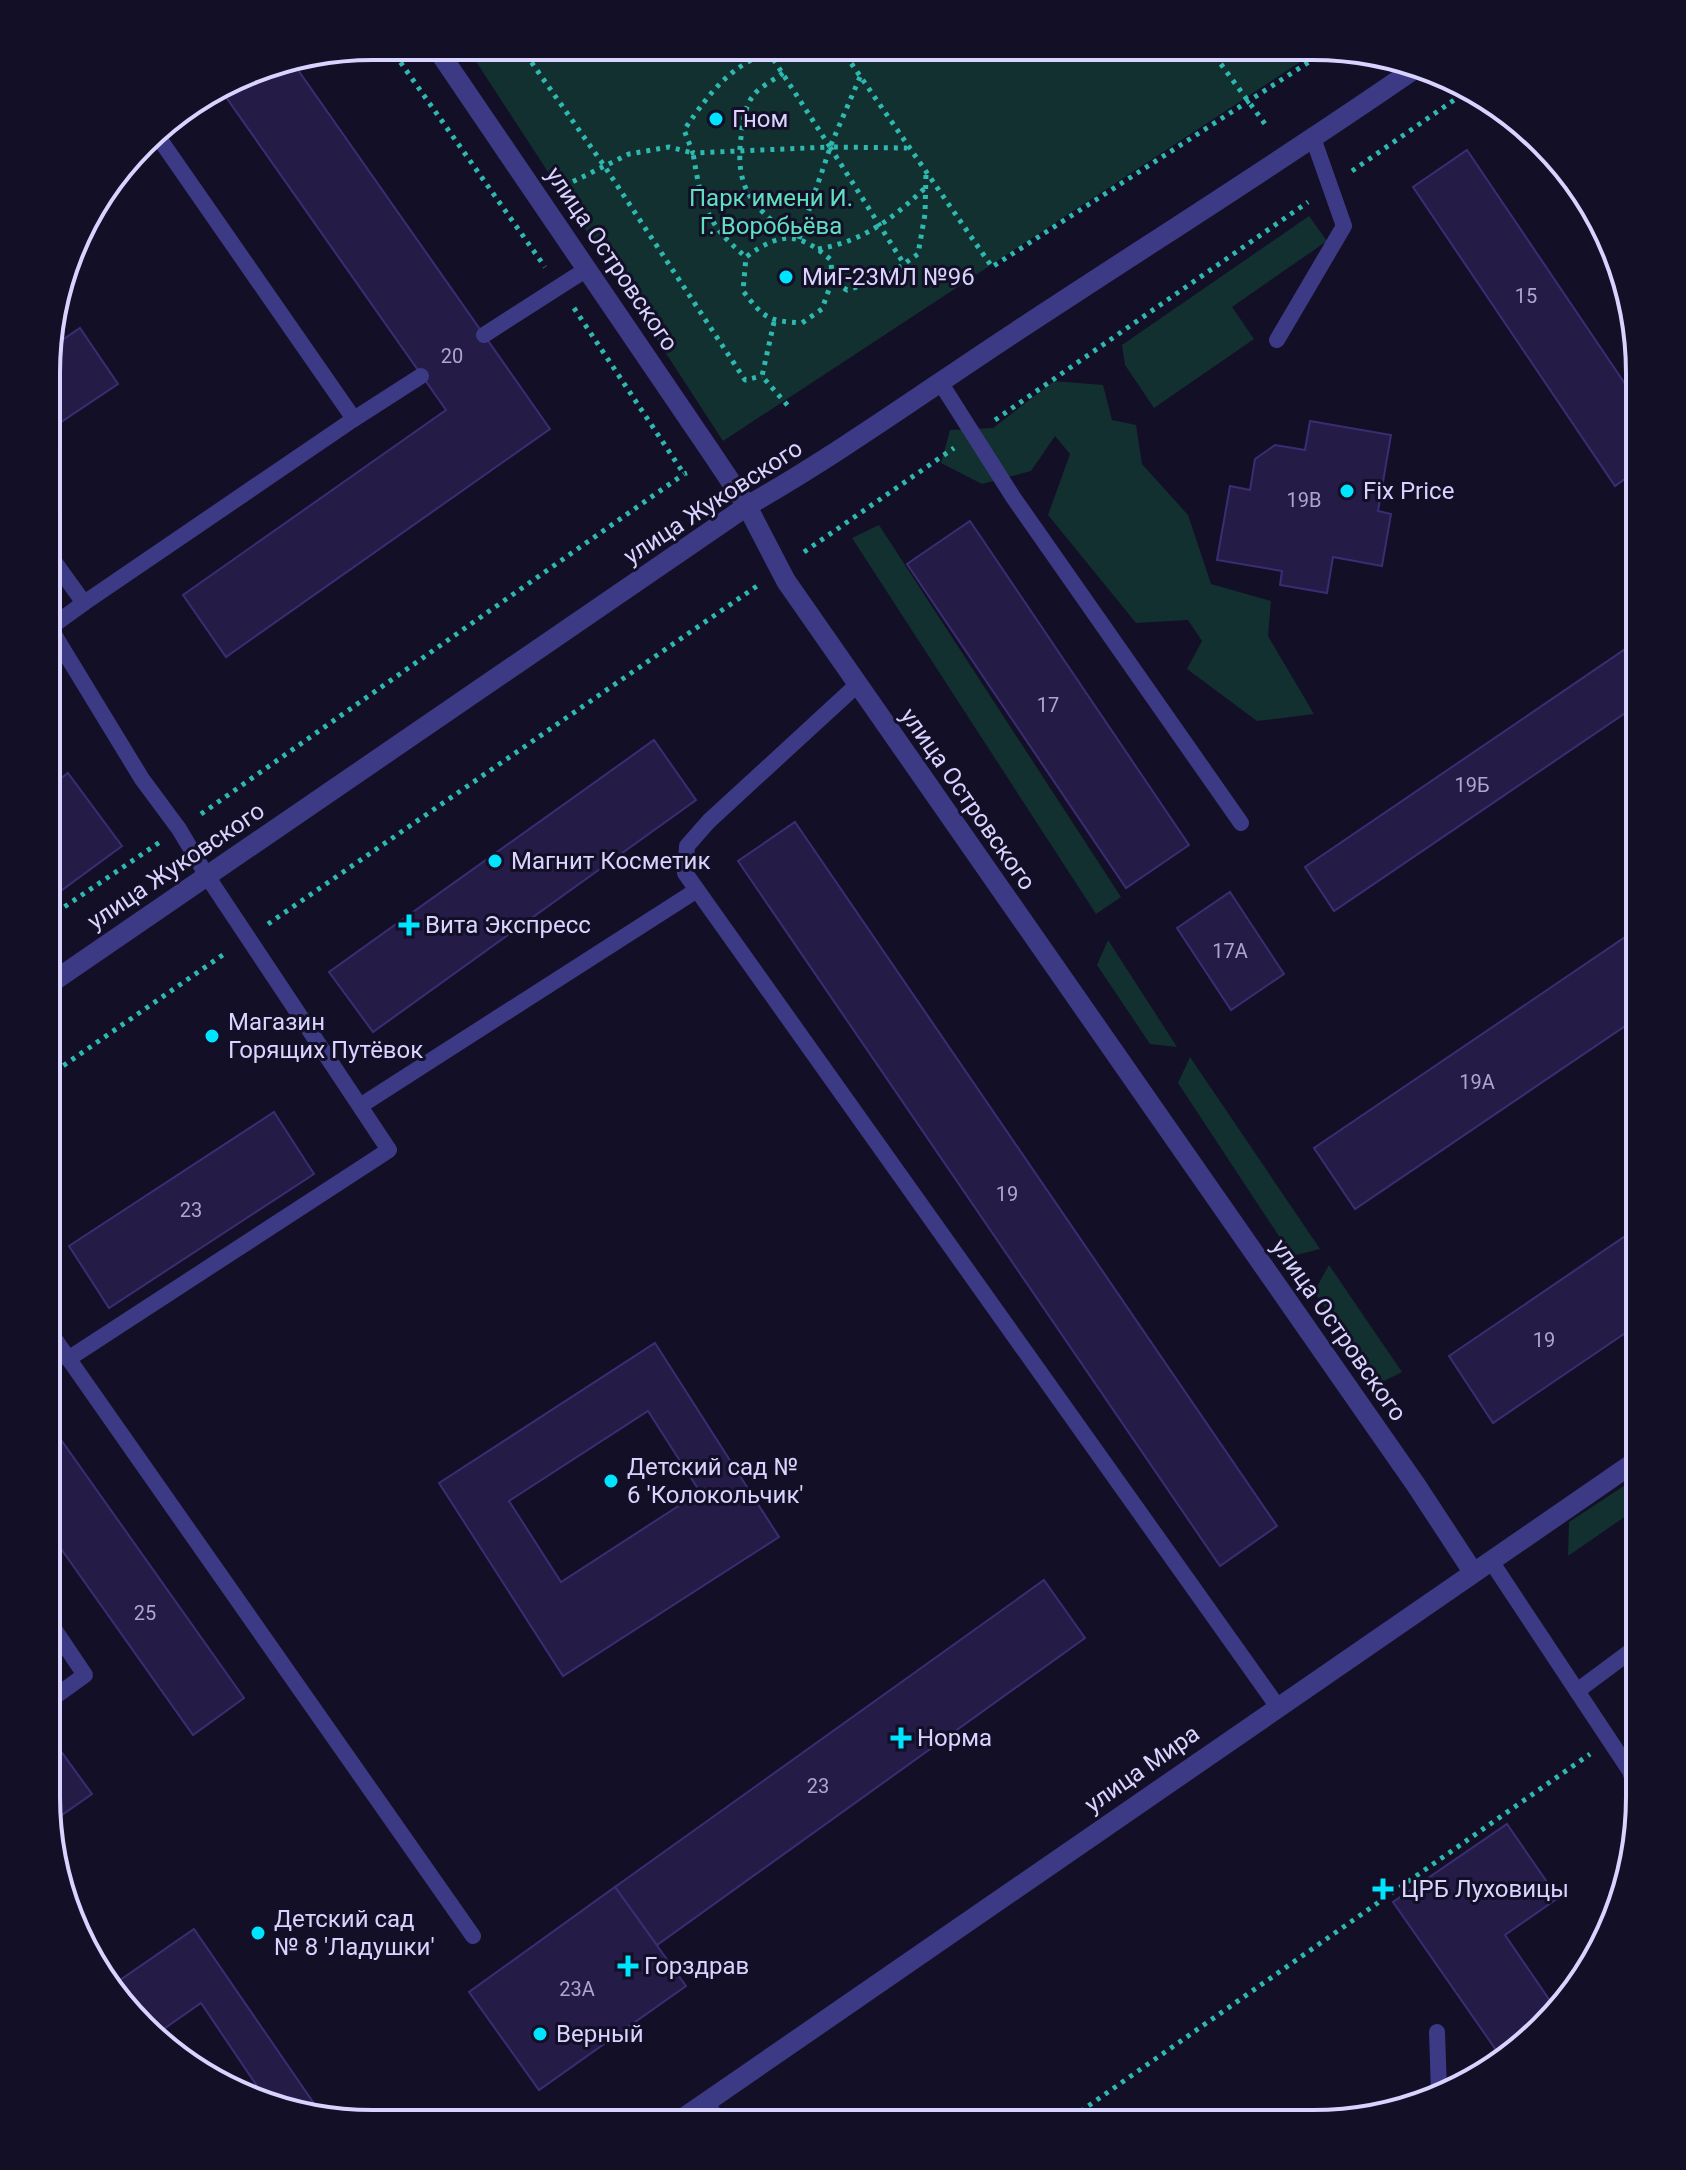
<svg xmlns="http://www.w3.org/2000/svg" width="1686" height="2170" viewBox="0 0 1686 2170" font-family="Roboto,sans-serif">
<rect width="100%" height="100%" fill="#130f26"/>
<!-- green -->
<g fill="#12302f">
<polygon points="466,46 1320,49 723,441"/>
<polygon points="1309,216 1327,241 1232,307 1254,339 1154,408 1125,365 1122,345"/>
<polygon points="1054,381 1103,385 1112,420 1136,425 1142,464 1188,515 1211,584 1271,601 1268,636 1314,714 1257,721 1187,669 1202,641 1188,620 1136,623 1048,515 1070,454 1055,436 1031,471 982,484 941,463 950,430 993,428"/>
<polygon points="879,525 1121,897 1096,914 852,538"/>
<polygon points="1108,940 1177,1047 1150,1044 1097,965"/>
<polygon points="1190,1057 1320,1249 1292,1256 1178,1083"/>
<polygon points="1329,1265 1402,1372 1378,1384 1314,1292"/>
<polygon points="1639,1476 1639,1507 1568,1556 1569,1522"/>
</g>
<!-- building -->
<g fill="#241b47" stroke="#3b2d73" stroke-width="2" fill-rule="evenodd">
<polygon points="291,60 550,429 226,657 183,595 446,410 221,90 268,64"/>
<polygon points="1467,150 1640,406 1640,468 1615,486 1413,187"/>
<polygon points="80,328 118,384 58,424 49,411 49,349"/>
<polygon points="1310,421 1391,435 1378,511 1391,514 1382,566 1333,557 1327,593 1280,585 1282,571 1217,560 1230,486 1250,490 1255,459 1275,445 1305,450"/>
<polygon points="970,521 1189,845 1126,888 907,564"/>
<polygon points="1640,639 1640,703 1334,911 1305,867"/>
<polygon points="654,740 696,800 373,1032 329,972"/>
<polygon points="68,773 122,846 62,890 48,871 48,788"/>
<polygon points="795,822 1277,1526 1220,1566 738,861"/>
<polygon points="1230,892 1284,974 1231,1010 1177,928"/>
<polygon points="1640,927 1640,1016 1355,1209 1314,1148"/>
<polygon points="274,1112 314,1174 109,1308 69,1246"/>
<polygon points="1640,1226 1640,1323 1493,1423 1449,1356"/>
<path d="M 655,1343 L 779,1537 L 563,1676 L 439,1483 ZM 648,1411 L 700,1492 L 561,1582 L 509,1501 Z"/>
<polygon points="47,1420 244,1698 193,1735 47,1529"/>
<polygon points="1044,1580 1085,1638 657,1945 615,1887"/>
<polygon points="55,1743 92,1794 49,1824 46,1797 46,1749"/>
<polygon points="1507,1824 1558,1898 1505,1935 1557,2011 1544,2028 1503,2060 1393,1902"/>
<polygon points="615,1887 686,1986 539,2090 469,1992"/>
<polygon points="194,1929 324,2118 268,2107 248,2097 259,2089 201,2003 158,2033 113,1985"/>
</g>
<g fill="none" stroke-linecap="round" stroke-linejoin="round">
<!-- path -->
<g stroke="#2fb8b0" stroke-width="5" stroke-dasharray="4 6" stroke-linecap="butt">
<polyline points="389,46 545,267"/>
<polyline points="520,46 605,167 745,380 762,376"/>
<polyline points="840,47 992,267 1329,49"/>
<polyline points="1209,48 1268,128"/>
<path d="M 768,51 L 830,147 L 693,153 L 684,130 C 713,88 729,67 778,47"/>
<path d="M 783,73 C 774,80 759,87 753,96 C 745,106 742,125 741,137 C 735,188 751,205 790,235"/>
<polyline points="860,77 830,147 907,148"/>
<polyline points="830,147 904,264"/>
<polyline points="1352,171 1467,91"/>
<path d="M 564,186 L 629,154 L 669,147 L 693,153 C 701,203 706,224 746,257"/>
<polyline points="799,239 830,148"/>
<path d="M 818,249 C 864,241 892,219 925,188"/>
<path d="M 832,281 L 822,309 L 802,323 C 767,321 764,318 743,291 L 746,257 C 781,231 799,232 831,260 L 832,281 L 847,290 L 883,279 L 918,254 L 925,214 L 926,174"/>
<polyline points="574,308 684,474 687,473"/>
<polyline points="774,322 762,376 789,407"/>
<polyline points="995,420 1308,202"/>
<polyline points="804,552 954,448"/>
<polyline points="201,814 684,474"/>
<polyline points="48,918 160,842"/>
<polyline points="268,924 757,586"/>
<polyline points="47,1077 227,952"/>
<polyline points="1077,2114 1083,2123"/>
<polyline points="1064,2123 1590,1754"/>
</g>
<!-- service -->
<g stroke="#3d3a85" stroke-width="16">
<polyline points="484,335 587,269"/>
<polyline points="1277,340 1344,226 1313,138"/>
<polyline points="940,382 1013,497 1241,823"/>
<polyline points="354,419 421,376"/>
<polyline points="84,603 354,419 154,131"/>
<polyline points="50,628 142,779 179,829 207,876 389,1150 68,1359"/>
<polyline points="48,629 84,603 48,553"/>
<polyline points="857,685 709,821 687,846 685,873 1278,1707"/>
<polyline points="360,1106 697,890"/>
<polyline points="47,1328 473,1936"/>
<polyline points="1491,1561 1577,1691 1639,1645"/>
<polyline points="1577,1691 1630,1771 1639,1799"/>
<polyline points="46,1703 85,1675 46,1617"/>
<polyline points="1437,2032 1439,2091"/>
<polyline points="706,2102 720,2123"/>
</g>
<!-- minor -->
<polyline stroke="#3d3a85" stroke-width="20" points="435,46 713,455 747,506 786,581 1416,1485 1473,1572"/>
<!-- tertiary -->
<g stroke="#3d3a85" stroke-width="20">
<path d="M 48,985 L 747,506 C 840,453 927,390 1017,331 C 1149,244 1283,160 1413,70"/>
<polyline points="676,2123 1639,1459"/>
</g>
</g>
<!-- markers -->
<g fill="#00e5ff" stroke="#130f26" stroke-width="3">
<circle cx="716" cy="119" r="8"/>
<circle cx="786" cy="277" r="8"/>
<circle cx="1347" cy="491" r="8"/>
<circle cx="495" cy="861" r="8"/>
<path d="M405 913h8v8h8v8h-8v8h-8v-8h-8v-8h8z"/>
<circle cx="212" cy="1036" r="8"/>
<circle cx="611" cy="1481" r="8"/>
<path d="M897 1726h8v8h8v8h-8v8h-8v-8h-8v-8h8z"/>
<path d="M1379 1877h8v8h8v8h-8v8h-8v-8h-8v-8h8z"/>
<circle cx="258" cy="1933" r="8"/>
<path d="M624 1954h8v8h8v8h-8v8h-8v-8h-8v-8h8z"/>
<circle cx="540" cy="2034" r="8"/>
</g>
<g text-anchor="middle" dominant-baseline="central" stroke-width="6" stroke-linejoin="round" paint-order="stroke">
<!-- number labels -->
<g font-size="20" fill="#aca6d1">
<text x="1526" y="296">15</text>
<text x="452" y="356">20</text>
<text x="1304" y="500">19В</text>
<text x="1048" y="705">17</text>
<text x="1472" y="785">19Б</text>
<text x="1230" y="951">17А</text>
<text x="1477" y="1082">19А</text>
<text x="1007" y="1194">19</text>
<text x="191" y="1210">23</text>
<text x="1544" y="1340">19</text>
<text x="145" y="1613">25</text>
<text x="818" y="1786">23</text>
<text x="577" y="1989">23А</text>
</g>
<!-- poi labels -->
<g font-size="24" fill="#d9d4ff" stroke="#130f26" text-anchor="start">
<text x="732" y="119">Гном</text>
<text x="802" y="277">МиГ-23МЛ №96</text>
<text x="1363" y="491">Fix Price</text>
<text x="511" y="861">Магнит Косметик</text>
<text x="425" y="925">Вита Экспресс</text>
<text x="228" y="1022">Магазин<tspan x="228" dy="28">Горящих Путёвок</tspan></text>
<text x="627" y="1467">Детский сад №<tspan x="627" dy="28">6 'Колокольчик'</tspan></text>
<text x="917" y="1738">Норма</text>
<text x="1401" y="1889">ЦРБ Луховицы</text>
<text x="274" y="1919">Детский сад<tspan x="274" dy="28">№ 8 'Ладушки'</tspan></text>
<text x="644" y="1966">Горздрав</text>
<text x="556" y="2034">Верный</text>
</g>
<!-- park labels -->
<g font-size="24" fill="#5fe0c0" stroke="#130f26">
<text x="771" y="198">Парк имени И.<tspan x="771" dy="28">Г. Воробьёва</tspan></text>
</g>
<!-- street labels -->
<g font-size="24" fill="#d9d4ff" stroke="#130f26">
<text transform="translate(612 259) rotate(56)">улица Островского</text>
<text transform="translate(713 502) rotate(-33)">улица Жуковского</text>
<text transform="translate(968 799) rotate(55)">улица Островского</text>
<text transform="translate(176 866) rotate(-34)">улица Жуковского</text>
<text transform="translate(1339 1330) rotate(55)">улица Островского</text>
<text transform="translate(1142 1769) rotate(-35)">улица Мира</text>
</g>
</g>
<!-- crop -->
<path d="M0 0H1686V2170H0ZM373 60H1313A313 313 0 0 1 1626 373V1797A313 313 0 0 1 1313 2110H373A313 313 0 0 1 60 1797V373A313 313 0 0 1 373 60Z" fill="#130f26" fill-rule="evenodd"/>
<path fill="none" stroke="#d9d4ff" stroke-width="4" d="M373 60H1313A313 313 0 0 1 1626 373V1797A313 313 0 0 1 1313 2110H373A313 313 0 0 1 60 1797V373A313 313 0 0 1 373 60Z"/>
</svg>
